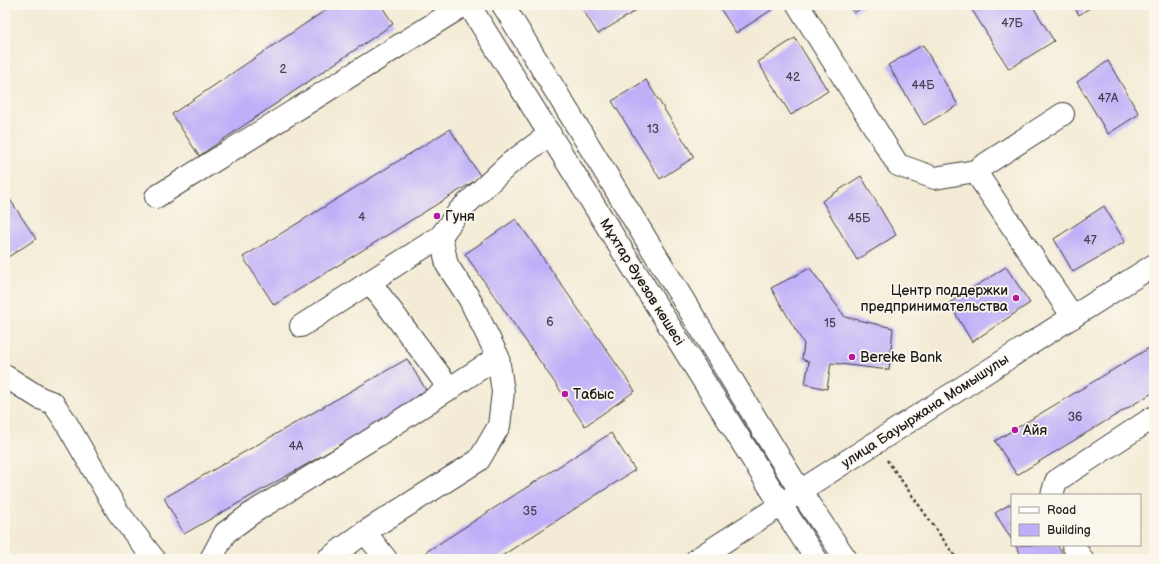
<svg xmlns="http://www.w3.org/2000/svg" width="1159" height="564" viewBox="0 0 1159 564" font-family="'Balsamiq Sans',sans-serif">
<rect width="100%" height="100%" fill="#fbf7ec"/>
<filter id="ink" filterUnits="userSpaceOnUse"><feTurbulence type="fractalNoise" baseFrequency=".025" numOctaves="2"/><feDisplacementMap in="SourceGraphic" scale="8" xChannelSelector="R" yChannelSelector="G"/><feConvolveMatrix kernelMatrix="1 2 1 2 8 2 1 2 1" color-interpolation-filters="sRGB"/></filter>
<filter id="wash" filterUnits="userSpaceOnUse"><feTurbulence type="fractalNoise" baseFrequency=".012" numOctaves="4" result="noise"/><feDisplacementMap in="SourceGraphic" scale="16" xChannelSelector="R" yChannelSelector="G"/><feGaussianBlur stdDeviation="0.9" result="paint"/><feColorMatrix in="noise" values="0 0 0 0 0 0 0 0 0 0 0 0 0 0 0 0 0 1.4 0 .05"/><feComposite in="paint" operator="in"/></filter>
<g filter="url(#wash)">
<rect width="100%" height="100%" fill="#f3ebd5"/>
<g id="blocks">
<!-- building -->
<g fill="#bfaff8">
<polygon points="333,5 381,5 393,24 199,156 172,114"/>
<polygon points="580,5 645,5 598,34"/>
<polygon points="718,5 779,5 736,33"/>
<polygon points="849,5 866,5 854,13"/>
<polygon points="969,5 1032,5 1054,41 1009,69"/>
<polygon points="1073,5 1094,5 1079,15"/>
<polygon points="795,38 828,91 791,115 758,62"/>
<polygon points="923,45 958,105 924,125 888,65"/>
<polygon points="1108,61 1139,114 1108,134 1077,82"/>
<polygon points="646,80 694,157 660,179 612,101"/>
<polygon points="450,129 481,177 274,305 243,257"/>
<polygon points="861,176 896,235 857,260 822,201"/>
<polygon points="5,192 36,239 5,259"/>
<polygon points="1104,206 1125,242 1073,272 1054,239"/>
<polygon points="516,219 635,391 585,426 465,254"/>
<polygon points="1006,267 1030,303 972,342 949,303"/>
<polygon points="810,268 845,317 893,328 889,370 831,363 827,389 805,384 809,362 802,359 804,344 771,288"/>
<polygon points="1154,345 1154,392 1017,475 995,441"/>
<polygon points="407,359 429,395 184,534 164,498"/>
<polygon points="611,433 635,470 497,559 431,559 426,552"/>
<polygon points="1012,503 1012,540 995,513"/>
<polygon points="1015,545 1057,545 1066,559 1024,559"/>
</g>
</g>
</g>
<g filter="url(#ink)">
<use href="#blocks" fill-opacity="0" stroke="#3c3b38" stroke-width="1"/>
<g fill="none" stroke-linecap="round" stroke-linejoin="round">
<defs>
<g id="minor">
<polyline points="469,5 781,505 816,559"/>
<polyline points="503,5 800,491 846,559"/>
<polyline points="798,5 898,165 935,178 975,171 1063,114"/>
<polyline points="975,171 1073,317"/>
<polyline points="156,197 464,5"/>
<polyline points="370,282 450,389"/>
<polyline points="301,326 441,236"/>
<polyline points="5,376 40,398 53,403 64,419 118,512 154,559"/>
<polyline points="1052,495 1056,481 1154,417"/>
<polyline points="365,532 386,559"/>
<polyline points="1073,545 1082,559"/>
<polyline points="211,559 225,533 252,513 378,435 498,357"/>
<polyline points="328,559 365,532 479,460 499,426 503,392 498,357 469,298 447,265 441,236 459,211 509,164 550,134"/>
<polyline points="697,559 781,505 800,491 1154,265"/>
</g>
</defs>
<!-- minor casing -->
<use href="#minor" stroke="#3c3b38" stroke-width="24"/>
<!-- path -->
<polyline stroke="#3c3b38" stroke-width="2.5" stroke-dasharray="3 3" stroke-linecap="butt" points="887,460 957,559"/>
<!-- minor -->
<use href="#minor" stroke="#fff" stroke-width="22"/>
</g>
</g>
<!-- markers -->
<g fill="#b5179e" stroke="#fbf7ec" stroke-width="1.5">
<circle cx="437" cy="216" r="4"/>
<circle cx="1016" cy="298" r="4"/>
<circle cx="852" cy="357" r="4"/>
<circle cx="565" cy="394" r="4"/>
<circle cx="1015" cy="430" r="4"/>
</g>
<g text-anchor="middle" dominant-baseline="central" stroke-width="3.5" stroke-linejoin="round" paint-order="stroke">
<!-- number labels -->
<g font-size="12" fill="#454153">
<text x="1012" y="23">47Б</text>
<text x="283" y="69">2</text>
<text x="793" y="77">42</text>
<text x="923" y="85">44Б</text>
<text x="1108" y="98">47А</text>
<text x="653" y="129">13</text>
<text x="362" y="217">4</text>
<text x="859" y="218">45Б</text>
<text x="1090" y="240">47</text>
<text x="550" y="322">6</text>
<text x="830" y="323">15</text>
<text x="1075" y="417">36</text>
<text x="296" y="446">4А</text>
<text x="530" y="511">35</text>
</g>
<!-- poi labels -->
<g font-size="14" fill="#1c1c1c" stroke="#fbf7ec" text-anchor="start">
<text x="445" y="216">Гуня</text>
<text x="1008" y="290" text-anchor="end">Центр поддержки<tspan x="1008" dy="16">предпринимательства</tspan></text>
<text x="860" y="357">Bereke Bank</text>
<text x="573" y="394">Табыс</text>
<text x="1023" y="430">Айя</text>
</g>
<!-- street labels -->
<g font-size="14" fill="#1c1c1c" stroke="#fbf7ec">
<text transform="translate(642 282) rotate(58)">Мұхтар Әуезов көшесі</text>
<text transform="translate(925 411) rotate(-33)">улица Бауыржана Момышулы</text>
</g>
</g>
<!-- margin -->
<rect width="1159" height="564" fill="none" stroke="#fbf7ec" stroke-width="20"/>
<!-- legend -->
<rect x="1011" y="494" width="130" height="52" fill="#fbf7ec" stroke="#a29f99"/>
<rect x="1019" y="507" width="20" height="6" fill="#ffffff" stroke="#a29f99"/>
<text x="1047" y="514" font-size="12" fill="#1c1c1c">Road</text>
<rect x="1019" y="524" width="20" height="12" fill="#bfaff8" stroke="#a29f99"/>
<text x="1047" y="534" font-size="12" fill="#1c1c1c">Building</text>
</svg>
